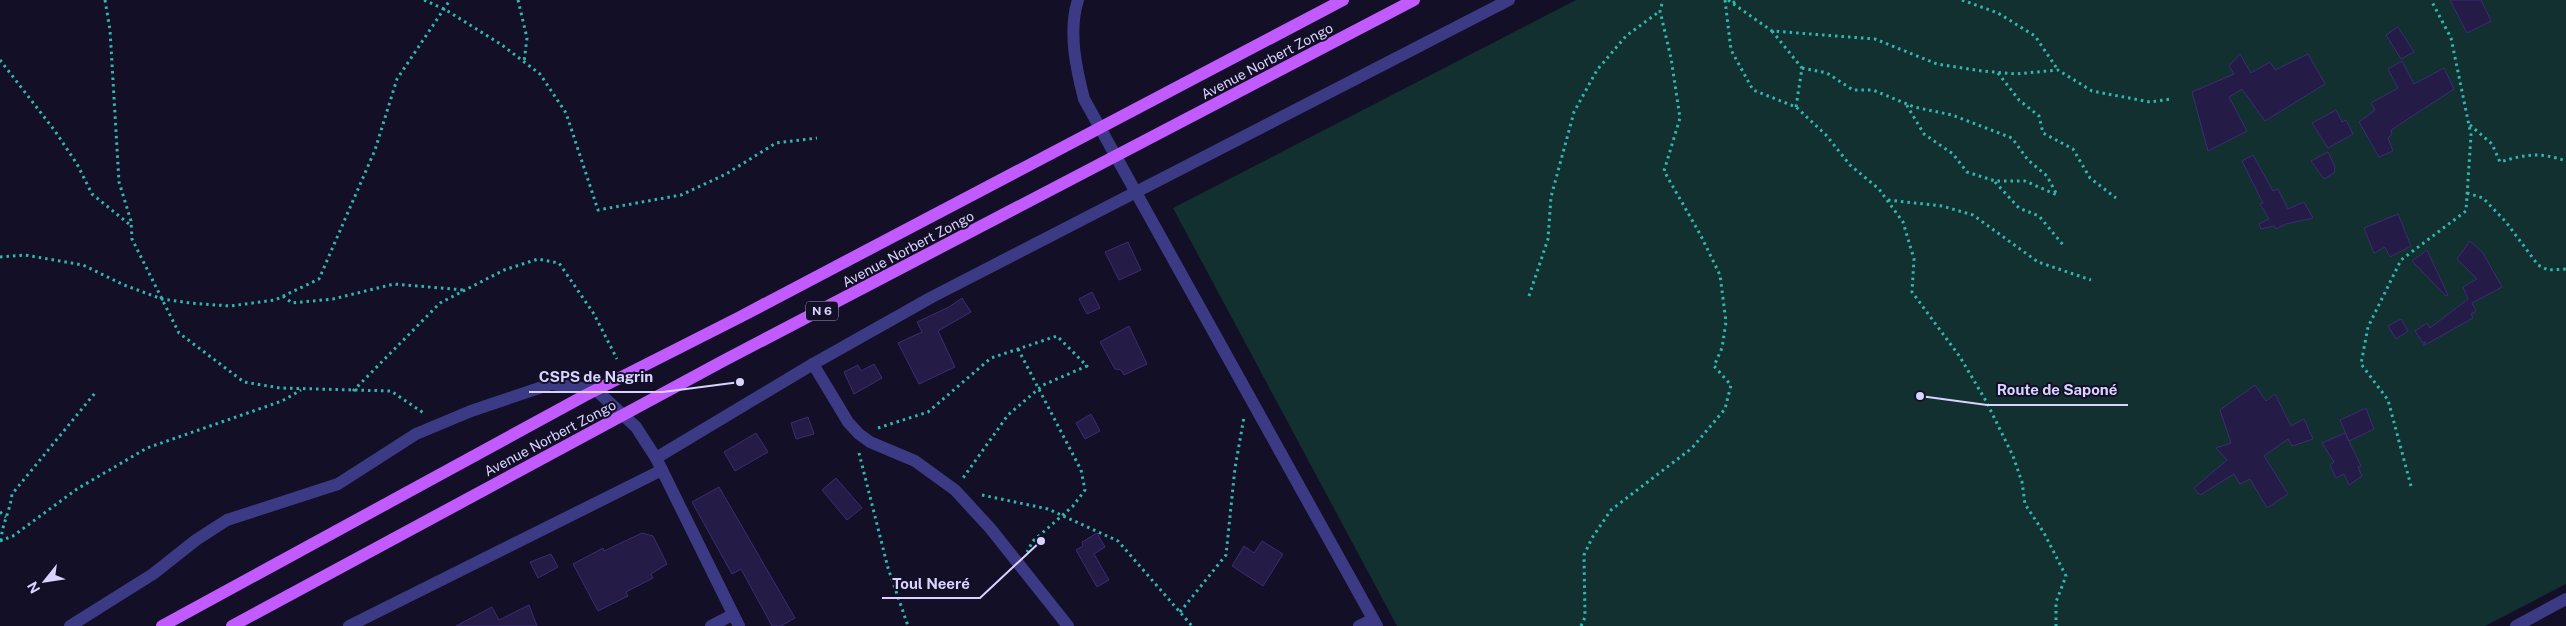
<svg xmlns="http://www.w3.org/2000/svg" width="2566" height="626" viewBox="0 0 2566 626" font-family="'Public Sans',sans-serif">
<rect width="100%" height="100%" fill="#130f26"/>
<!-- green -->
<polygon fill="#12302f" points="1576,0 2566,0 2566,584 2485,626 1397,626 1173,208"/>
<!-- building -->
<g fill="#241b47" stroke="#3b2d73">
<polygon points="2450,0 2481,0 2491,21 2467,33"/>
<polygon points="2398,27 2414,52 2401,59 2386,35"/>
<polygon points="2240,54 2251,73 2270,62 2275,70 2308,54 2325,84 2265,121 2242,89 2229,97 2247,131 2208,151 2192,92 2234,74 2229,66"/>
<polygon points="2402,61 2414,84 2444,68 2454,89 2391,130 2392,134 2388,138 2393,151 2379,157 2359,122 2375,110 2371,103 2398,88 2388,69"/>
<polygon points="2336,110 2342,122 2346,120 2353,134 2328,148 2312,123"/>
<polygon points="2328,152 2335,167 2334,173 2324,179 2311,161"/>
<polygon points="2253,155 2273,191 2278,189 2288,209 2304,202 2313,218 2286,224 2276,229 2274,226 2261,229 2259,224 2269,219 2260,204 2263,203 2242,161"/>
<polygon points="2398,214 2411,246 2390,257 2385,247 2374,253 2364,228"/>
<polygon points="2470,241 2483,253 2502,287 2472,303 2476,311 2471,314 2473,318 2423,346 2426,342 2423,343 2415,331 2427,323 2430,328 2468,299 2463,287 2477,279 2457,259"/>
<polygon points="1128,242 1141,270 1119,280 1105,252"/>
<polygon points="2427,250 2448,295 2446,296 2412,261"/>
<polygon points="1092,292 1100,308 1087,314 1079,299"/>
<polygon points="962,298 971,312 938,331 955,367 919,384 898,343 922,332 917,322 949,307"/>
<polygon points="2401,319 2408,331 2396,339 2388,326"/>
<polygon points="1129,326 1147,364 1124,375 1121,370 1115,369 1100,342"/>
<polygon points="874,364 882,378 854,394 844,372 858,365 861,371"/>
<polygon points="2255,385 2266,401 2275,394 2291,426 2304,419 2313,439 2292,446 2288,439 2264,456 2288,494 2267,508 2250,479 2240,484 2234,474 2200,495 2194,488 2227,460 2216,448 2231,443 2220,410"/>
<polygon points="2366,408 2374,429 2349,441 2340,420"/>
<polygon points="1091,414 1100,431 1085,439 1076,423"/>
<polygon points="808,417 814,434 796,439 791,423"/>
<polygon points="756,433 768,452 735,471 724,452"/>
<polygon points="2345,433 2361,466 2358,467 2362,476 2349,485 2344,474 2336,478 2330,465 2334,462 2322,443"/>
<polygon points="836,478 862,508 847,520 822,490"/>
<polygon points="719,487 795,618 781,626 772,626 741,569 732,574 692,502"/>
<polygon points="642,533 653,536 667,564 651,574 653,578 626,592 628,596 598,611 573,564 603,548 604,551"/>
<polygon points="1097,533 1105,547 1094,554 1109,580 1097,587 1076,550 1083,546 1082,542"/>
<polygon points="1262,541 1283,554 1263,586 1232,566 1244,546 1254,553"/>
<polygon points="551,554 558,567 538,578 530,562"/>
<polygon points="529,605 537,626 456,626 492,607 499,620"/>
</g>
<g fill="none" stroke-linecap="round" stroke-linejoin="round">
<!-- path -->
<g stroke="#2fb8b0" stroke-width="3" stroke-dasharray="2.5 4" stroke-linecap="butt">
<polyline points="105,0 110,30 119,182 131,221 132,239 179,333 244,382 280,388 391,391 425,414"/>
<polyline points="424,0 446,10 502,45 540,74 566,113 598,210 681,195 726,174 776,143 817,138"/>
<polyline points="518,0 527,38 524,62"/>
<polyline points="1725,0 1731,50 1753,90 1796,107 1826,135 1850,165 1879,189 1903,222 1914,259 1912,292 1960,357 1986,401 2013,456 2022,482 2025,504 2044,533 2066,576 2056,602 2056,626"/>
<polyline points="1728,0 1772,31 1875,39 1937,64 1982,71 2016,74 2058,70 2092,91 2150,102 2171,99"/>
<polyline points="1962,0 1998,13 2035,36 2058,70"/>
<polyline points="1733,3 1737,0"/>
<polyline points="1772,31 1802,68 1796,107"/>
<polyline points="0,60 55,131 77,164 92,194 129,224 131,221"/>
<polyline points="1802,68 1827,73 1853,90 1873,90 1914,107 1952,115 2012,138 2028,160 2047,176 2057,195 2025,181 1995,181 1967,172 1953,154 1924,134 1906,104"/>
<polyline points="1998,73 2019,100 2039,116 2043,133 2073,149 2090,178 2116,198"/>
<path d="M 2470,125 L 2492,144 L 2500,162 C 2526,154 2540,152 2566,161"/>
<polyline points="1995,182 2019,208 2039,216 2064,246"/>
<polyline points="2467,193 2483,198 2506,222 2538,265 2548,270 2566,269"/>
<polyline points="1888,200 1942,206 1973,215 2038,262 2091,280"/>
<polyline points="0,257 25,255 83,265 124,285 162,299 190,303 230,306 275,300 319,279 375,150 397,79 450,0"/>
<polyline points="283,296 292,303 333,299 394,284 464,290"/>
<polyline points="1529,296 1548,239 1551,197 1574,112 1597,70 1626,36 1660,11"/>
<polyline points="1018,349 1081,470 1085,490 1073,506 1033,541 1027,552"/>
<polyline points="353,391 440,303 504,270 538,259 559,263 594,314 617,359"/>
<polyline points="878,428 928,412 991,358 1057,336 1087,366 1043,385 1008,415 963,478"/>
<polyline points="859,453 888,568 908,626"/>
<polyline points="2411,486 2388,400 2361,364 2368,327 2401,260 2466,211 2471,135 2451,38 2431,0"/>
<polyline points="982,495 1048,509 1118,541 1192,626"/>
<polyline points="0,512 6,517"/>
<polyline points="0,541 13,536 77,489 147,448 282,401 301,390"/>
<path d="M 1,541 C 2,523 10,512 12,494 L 95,393"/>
<polyline points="1180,612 1226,555 1235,468 1244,417"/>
<polyline points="1581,626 1585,617 1584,555 1592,538 1611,510 1692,448 1725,409 1731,385 1714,366 1722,348 1726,322 1720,275 1700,234 1664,171 1680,118 1671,58 1660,11 1663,0"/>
</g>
<!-- minor -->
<g stroke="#3d3a85" stroke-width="12">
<path d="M 1078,0 C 1068,31 1076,68 1084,99 L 1377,626"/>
<polyline points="813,364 848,422 859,434 870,442 915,461 955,490 990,528 1068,626"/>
<polyline points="656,458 813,364 932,297 1509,0"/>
<polyline points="70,626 153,574 196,540 227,520 338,484 416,434 471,411 551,384 596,390 636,427 656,458 739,626"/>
<polyline points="349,626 662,470"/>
<polyline points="711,626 732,615"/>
<polyline points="1359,626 1373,619"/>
<polyline points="2516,626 2566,599"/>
</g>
<!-- major -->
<g stroke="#c25bff" stroke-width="12">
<polyline points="162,626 584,396 740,317 1343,0"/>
<polyline points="232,626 723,361 1414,0"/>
</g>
</g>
<g text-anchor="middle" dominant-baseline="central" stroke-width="4" stroke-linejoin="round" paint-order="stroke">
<!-- shield labels -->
<rect fill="#130f26" stroke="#9e99be" stroke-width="1" x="806" y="301.5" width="32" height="19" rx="4"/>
<g font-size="12" font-weight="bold" fill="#d9d4ff">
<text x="822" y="311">N 6</text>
</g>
<!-- street labels -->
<g font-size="14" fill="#d9d4ff" stroke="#130f26">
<text transform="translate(1267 61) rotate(-28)">Avenue Norbert Zongo</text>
<text transform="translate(908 249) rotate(-28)">Avenue Norbert Zongo</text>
<text transform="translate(550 438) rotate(-28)">Avenue Norbert Zongo</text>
</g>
</g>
<!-- callouts -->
<path fill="none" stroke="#d9d4ff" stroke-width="2" d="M740 382L663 392H529M1920 396L1987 405H2128M1041 541L980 598H882"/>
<g fill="#d9d4ff" stroke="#130f26" stroke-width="2">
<circle cx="740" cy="382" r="5"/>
<circle cx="1920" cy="396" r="5"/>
<circle cx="1041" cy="541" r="5"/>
</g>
<g font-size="15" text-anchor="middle" font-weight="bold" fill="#d9d4ff" stroke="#130f26" stroke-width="4" stroke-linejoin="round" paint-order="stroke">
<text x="596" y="382">CSPS de Nagrin</text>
<text x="2057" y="395">Route de Saponé</text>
<text x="931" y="589">Toul Neeré</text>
</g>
<!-- north arrow -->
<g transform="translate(45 581) rotate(240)" stroke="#130f26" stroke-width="4" paint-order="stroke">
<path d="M0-4L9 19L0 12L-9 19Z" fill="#d9d4ff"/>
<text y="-8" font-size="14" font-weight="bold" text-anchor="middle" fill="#d9d4ff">N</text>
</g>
</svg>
